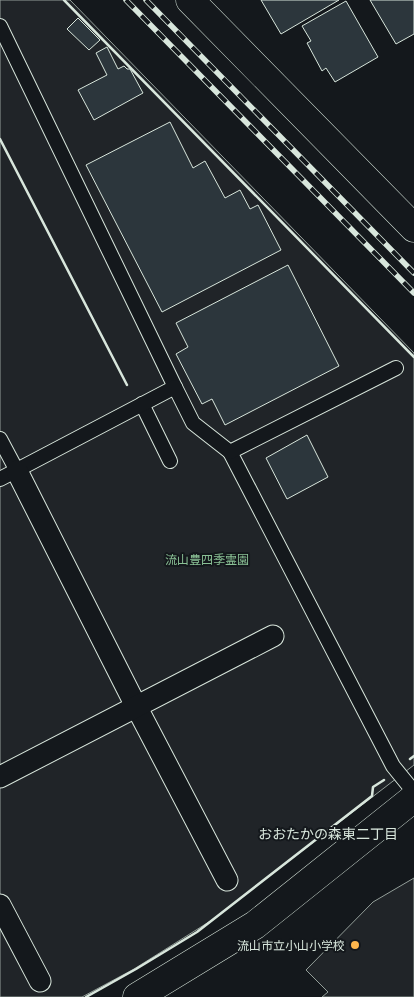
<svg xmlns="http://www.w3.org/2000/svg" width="414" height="997" viewBox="0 0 414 997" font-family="Commissioner,'Noto Sans JP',sans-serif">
<rect width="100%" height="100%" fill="#14181c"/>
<!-- green -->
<g fill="#202428" stroke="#939e99">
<polygon points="0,0 70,0 414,353 414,765 212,920 134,969 82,997 0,997"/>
<polygon points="414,878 414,997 322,997 328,992 306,970 373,902"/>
</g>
<!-- building -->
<g fill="#2c363c" stroke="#d8e6dc">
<polygon points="261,0 339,0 281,34"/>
<polygon points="370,0 414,0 414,34 396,44"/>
<polygon points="346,1 378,57 335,82 326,68 322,71 307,43 311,41 302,26"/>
<polygon points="78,18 100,40 89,50 67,29"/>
<polygon points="107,47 118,69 124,66 127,69 130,69 143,93 94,120 78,90 107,75 96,53"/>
<polygon points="170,122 193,168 205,161 225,198 240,190 250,209 258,205 281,250 162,312 86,165"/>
<polygon points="288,265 339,366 225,425 212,399 202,404 176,354 188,347 176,323"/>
<polygon points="307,435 328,477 287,499 266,458"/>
</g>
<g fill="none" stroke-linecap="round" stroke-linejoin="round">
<defs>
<g id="service">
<polyline points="0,26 175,387"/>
<polyline points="142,404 170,461"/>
<polyline points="0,439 17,471"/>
<polyline points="230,452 393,766 414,792"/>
<polyline points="0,479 175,387 193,423 230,452 396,368"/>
</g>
<g id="pedestrian">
<polyline points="17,471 136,706 227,880"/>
<polyline points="0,777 273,636"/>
<polyline points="0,905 40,981"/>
</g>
<polyline id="minor" points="190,0 414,228"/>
<polyline id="tertiary" points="137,997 255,925 414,798"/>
</defs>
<!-- service casing -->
<use href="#service" stroke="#d8e6dc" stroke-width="16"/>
<!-- pedestrian casing -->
<use href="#pedestrian" stroke="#d8e6dc" stroke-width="23"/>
<!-- minor casing -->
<use href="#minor" stroke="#d8e6dc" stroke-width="29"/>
<!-- tertiary casing -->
<use href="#tertiary" stroke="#d8e6dc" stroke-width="29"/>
<!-- service -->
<use href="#service" stroke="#14181c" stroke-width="14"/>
<!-- pedestrian -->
<use href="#pedestrian" stroke="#14181c" stroke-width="21"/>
<!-- minor -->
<use href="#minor" stroke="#14181c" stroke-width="28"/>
<!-- tertiary -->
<use href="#tertiary" stroke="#14181c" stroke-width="28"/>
<defs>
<g id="rail">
<polyline points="126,0 414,293"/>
<polyline points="146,0 414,273"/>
</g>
</defs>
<!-- rail casing -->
<use href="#rail" stroke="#d8e6dc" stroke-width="5.5"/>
<!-- rail -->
<use href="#rail" stroke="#14181c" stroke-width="4" stroke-dasharray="11" stroke-linecap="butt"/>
<!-- wall -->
<g stroke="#d8e6dc" stroke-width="2.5">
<polyline points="64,0 414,357"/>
<polyline points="0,139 127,385"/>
<polyline points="410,759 414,756"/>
<polyline points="86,997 136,969 197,932 372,796 373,787 384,780"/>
</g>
</g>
<!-- markers -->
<circle fill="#ffb74d" stroke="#14181c" stroke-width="2" cx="355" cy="945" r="5"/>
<g text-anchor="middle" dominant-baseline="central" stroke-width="4" stroke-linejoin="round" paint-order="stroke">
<!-- park labels -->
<g font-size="12" fill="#8ac095" stroke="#14181c">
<text x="207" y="559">流山豊四季霊園</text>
</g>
<!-- poi labels -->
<g font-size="12" fill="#d8e6dc" stroke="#14181c" text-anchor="end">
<text x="345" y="945">流山市立小山小学校</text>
</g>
<!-- neighbourhood labels -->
<g font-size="14" fill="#d8e6dc" stroke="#14181c">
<text x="328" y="833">おおたかの森東二丁目</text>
</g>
</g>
</svg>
